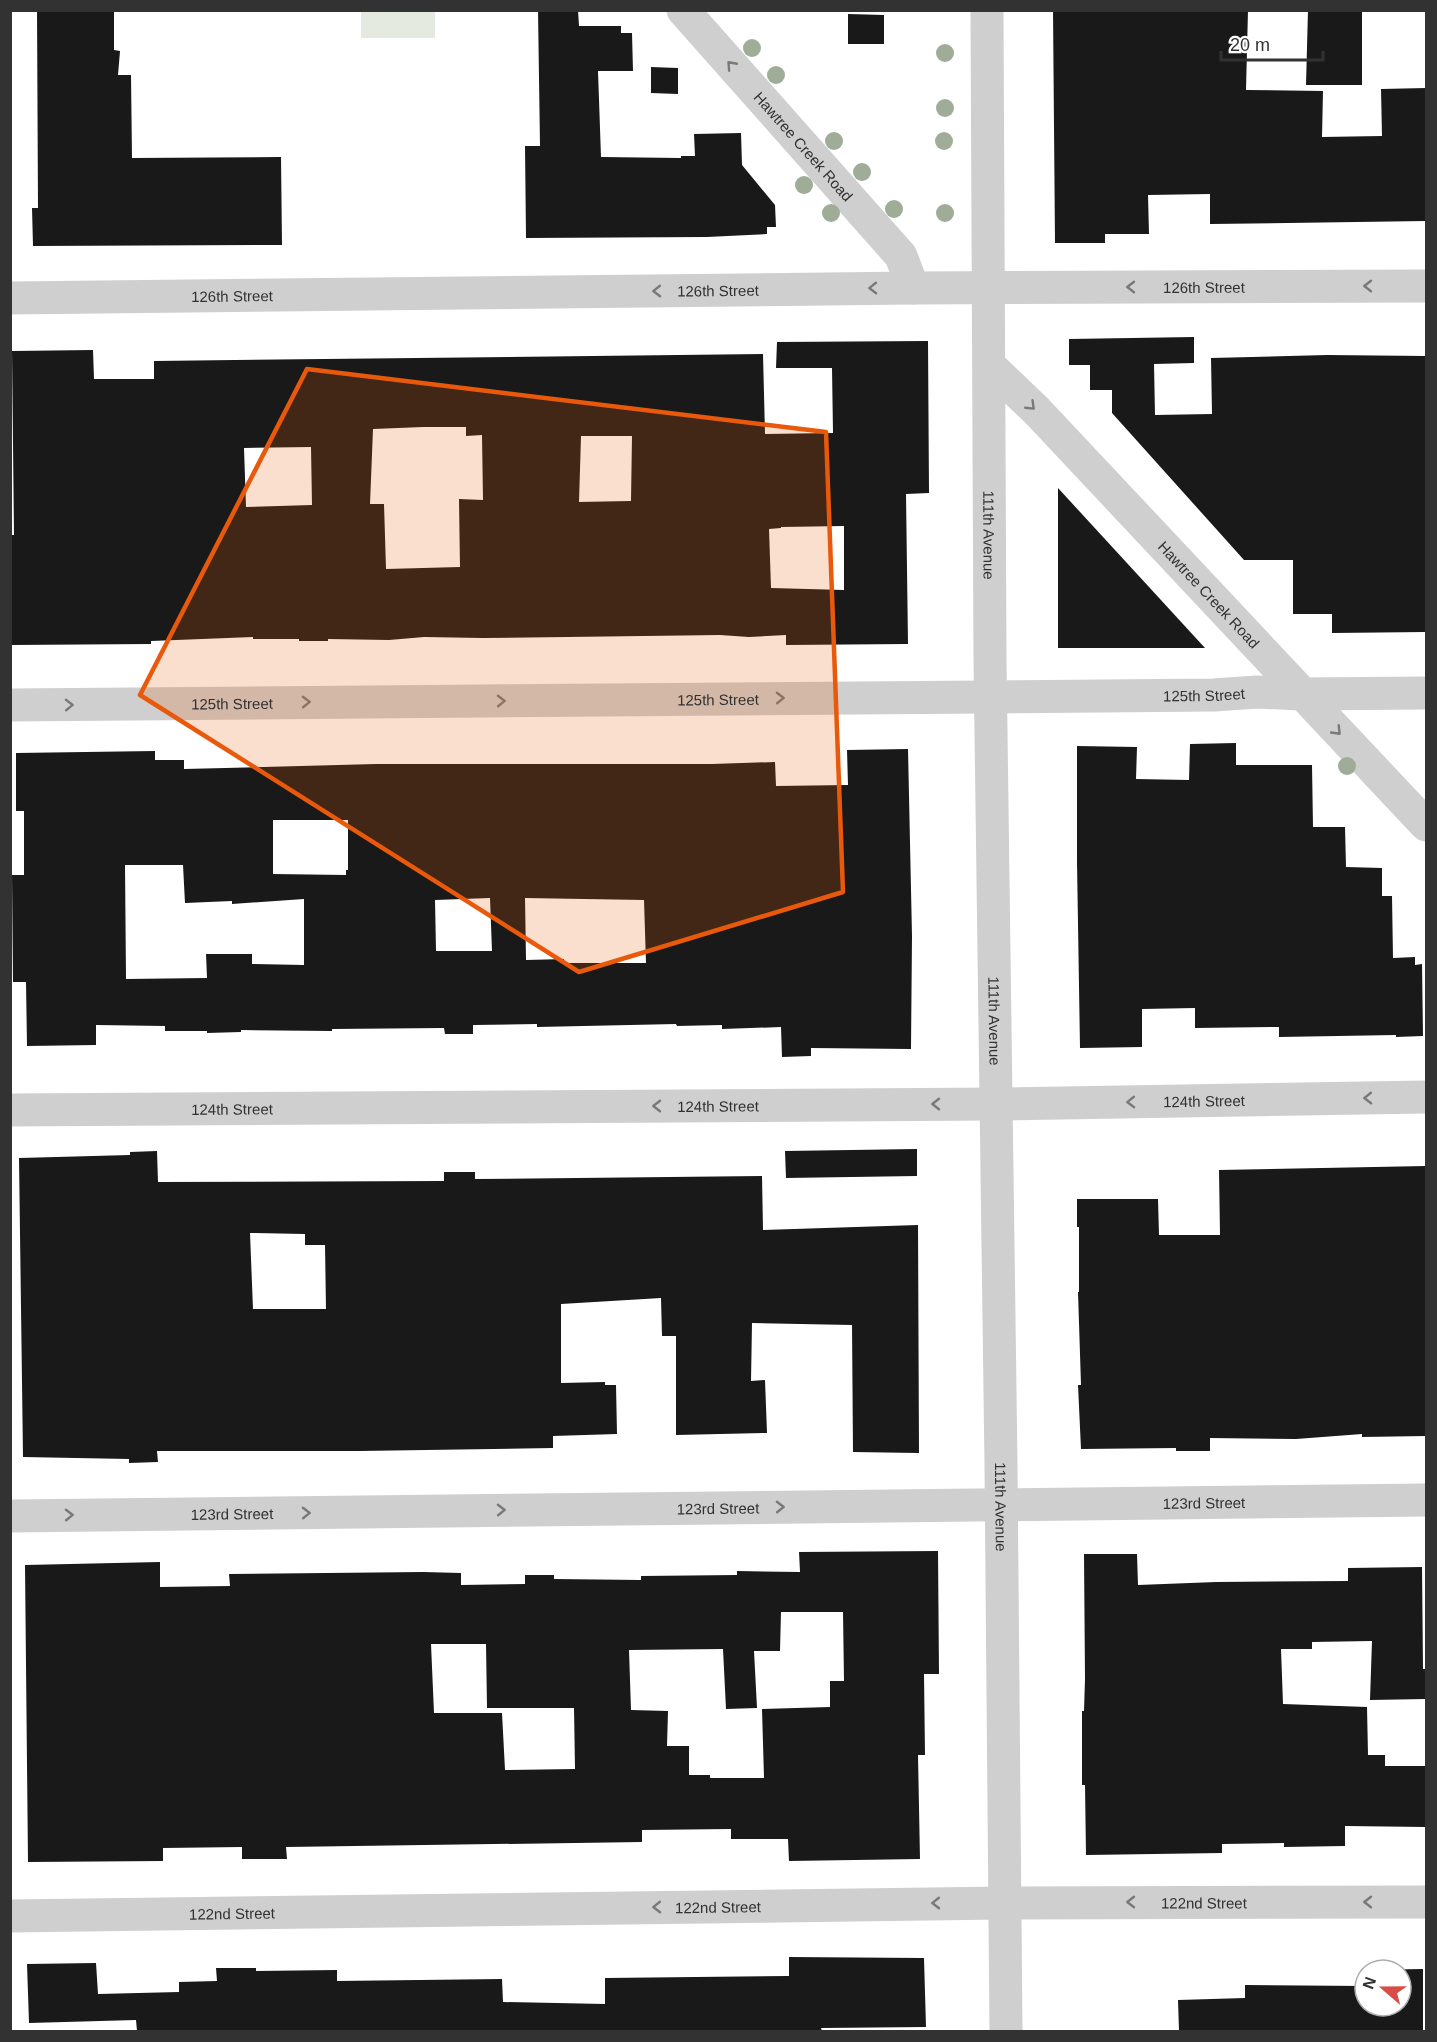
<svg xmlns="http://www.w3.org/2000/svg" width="1437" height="2042" viewBox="0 0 1437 2042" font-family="Arial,sans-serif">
<rect width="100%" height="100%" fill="#fff"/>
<!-- green -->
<rect fill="#e4eadf" x="361" y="11" width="74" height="27"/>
<!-- building -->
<g fill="#191919" fill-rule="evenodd">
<polygon points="37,10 114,10 114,50 120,51 118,75 131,75 132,158 281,157 282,245 33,246 32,208 38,208"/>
<polygon points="538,10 578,10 579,26 621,26 621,33 632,33 633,71 598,71 601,157 681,158 681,156 695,156 694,134 741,133 742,165 775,205 776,227 767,227 767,234 707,237 526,238 525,146 540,146"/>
<polygon points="1053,10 1248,10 1246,90 1323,91 1322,137 1382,136 1381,89 1426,88 1426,221 1210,224 1210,194 1148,195 1149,234 1105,234 1105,243 1055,243"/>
<polygon points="1308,10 1362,10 1362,85 1306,85"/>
<polygon points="848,14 884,15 884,44 848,44"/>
<polygon points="651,67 678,68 678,94 651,93"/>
<polygon points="1194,337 1194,363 1154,364 1155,415 1212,414 1211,358 1327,355 1426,356 1426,632 1332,633 1332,614 1293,614 1293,560 1244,560 1112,413 1112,390 1090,390 1090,365 1069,365 1069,339"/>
<path d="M 928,341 L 929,493 L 906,494 L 908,644 L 786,645 L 786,635 L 749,637 L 720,635 L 483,638 L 424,637 L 389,640 L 328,639 L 328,641 L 299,641 L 299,639 L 253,639 L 253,637 L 151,641 L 151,644 L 10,645 L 10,535 L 14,535 L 12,351 L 93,350 L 94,379 L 154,379 L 154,361 L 763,354 L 765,434 L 833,433 L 832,368 L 776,368 L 777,342 ZM 423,427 L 466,427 L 466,436 L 482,435 L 483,500 L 459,499 L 460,567 L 386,569 L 384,504 L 370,504 L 373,429 ZM 581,436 L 632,436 L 631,501 L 579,502 ZM 311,447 L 312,505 L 246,507 L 244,448 ZM 844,526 L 844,590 L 771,588 L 769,529 L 781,528 L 781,527 Z"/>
<polygon points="1058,488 1149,587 1205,648 1058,648"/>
<polygon points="1236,743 1236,765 1312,765 1313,827 1345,827 1346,867 1382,868 1382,896 1392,896 1393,958 1415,957 1415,965 1422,964 1423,1036 1396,1037 1396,1035 1279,1037 1279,1027 1195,1028 1195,1008 1142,1009 1142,1047 1080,1048 1077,862 1077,746 1137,747 1136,779 1189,780 1190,744"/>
<path d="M 908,749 L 912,936 L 911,1049 L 811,1048 L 811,1056 L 782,1057 L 781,1027 L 722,1029 L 722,1025 L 677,1026 L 676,1024 L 537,1027 L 537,1024 L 473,1025 L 473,1034 L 445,1034 L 444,1028 L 332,1029 L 332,1031 L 241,1030 L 241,1032 L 207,1033 L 207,1031 L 165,1031 L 165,1026 L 96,1025 L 96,1045 L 27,1046 L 26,982 L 13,982 L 12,875 L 24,875 L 24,811 L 16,811 L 16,753 L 155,751 L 155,760 L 184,760 L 184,769 L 376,764 L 712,764 L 775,762 L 776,786 L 848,785 L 847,750 ZM 273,820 L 348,820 L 348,870 L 346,870 L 346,875 L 273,874 ZM 125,865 L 183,865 L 185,903 L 232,901 L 232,904 L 304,899 L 304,965 L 252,964 L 252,954 L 206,954 L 207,978 L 126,979 ZM 490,898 L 492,951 L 436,951 L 435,900 ZM 525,898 L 644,900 L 646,963 L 564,963 L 564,959 L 526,960 Z"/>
<polygon points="917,1149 917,1176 786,1178 785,1151"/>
<path d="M 157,1151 L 158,1182 L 444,1181 L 444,1172 L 475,1172 L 475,1179 L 762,1176 L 763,1230 L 918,1225 L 919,1453 L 853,1452 L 852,1325 L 752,1323 L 751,1381 L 765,1380 L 767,1433 L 676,1435 L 676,1336 L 662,1336 L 661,1298 L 561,1304 L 561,1383 L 605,1382 L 605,1385 L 616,1385 L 617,1434 L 553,1436 L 553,1448 L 359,1451 L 157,1451 L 158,1462 L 129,1463 L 129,1459 L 23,1457 L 19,1158 L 130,1155 L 130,1152 ZM 250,1233 L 305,1234 L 305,1245 L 325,1245 L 326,1309 L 253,1309 Z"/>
<polygon points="1426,1166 1426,1332 1425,1332 1426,1436 1362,1437 1362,1434 1296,1439 1210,1438 1210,1451 1176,1451 1176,1448 1081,1449 1078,1385 1081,1385 1078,1292 1079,1292 1079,1227 1077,1227 1077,1199 1158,1199 1159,1235 1220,1235 1219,1170"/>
<path d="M 938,1551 L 939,1674 L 924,1674 L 925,1755 L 918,1755 L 920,1859 L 789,1861 L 788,1839 L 731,1839 L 731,1829 L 642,1830 L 642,1842 L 286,1847 L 287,1859 L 242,1859 L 242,1847 L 163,1848 L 163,1861 L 28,1862 L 25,1565 L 160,1562 L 160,1587 L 230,1586 L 229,1574 L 423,1572 L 461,1573 L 461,1585 L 525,1584 L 525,1575 L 554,1575 L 554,1579 L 641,1580 L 641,1576 L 737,1575 L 737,1571 L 800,1572 L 799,1552 ZM 781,1612 L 843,1612 L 844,1681 L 830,1681 L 830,1707 L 762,1709 L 764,1778 L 710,1778 L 710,1775 L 689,1775 L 689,1746 L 667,1746 L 668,1711 L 631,1710 L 629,1650 L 723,1649 L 726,1709 L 757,1708 L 754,1651 L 780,1651 ZM 431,1644 L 486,1644 L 487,1708 L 574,1708 L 575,1769 L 505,1770 L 502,1713 L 434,1713 Z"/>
<polygon points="1084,1554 1137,1554 1138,1585 1216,1582 1348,1581 1348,1568 1422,1567 1423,1669 1426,1669 1426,1699 1370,1700 1372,1641 1312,1642 1312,1649 1281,1649 1283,1704 1367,1707 1368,1755 1385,1755 1385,1766 1426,1766 1426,1827 1345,1826 1345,1846 1284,1847 1284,1843 1222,1844 1222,1853 1086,1855 1085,1785 1082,1785 1082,1711 1084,1711 1085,1679"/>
<polygon points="789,1957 924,1958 926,2027 821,2028 822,2031 137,2031 136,2020 29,2023 27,1964 96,1963 98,1994 179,1992 179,1982 217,1981 216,1968 256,1968 256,1971 337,1970 337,1981 502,1979 503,2002 605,2004 605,1978 789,1976"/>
<path d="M 1423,1969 L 1423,2031 L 1179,2031 L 1178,2000 L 1245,1998 L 1245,1985 L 1364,1986 L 1363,1970 ZM 1365,1970 L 1401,1970 L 1401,2006 L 1365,2006 Z"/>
</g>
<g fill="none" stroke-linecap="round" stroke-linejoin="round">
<!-- minor -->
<g stroke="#cfcfcf" stroke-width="33">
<path id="s1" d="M 683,10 L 901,256 L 913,288"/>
<path id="s2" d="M 987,10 L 990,659 L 1001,1465 L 1006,2032"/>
<path id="s3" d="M 10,298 L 913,288 L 1426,286"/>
<path id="s4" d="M 989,365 L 1037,411 L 1426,825"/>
<path id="s5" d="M 10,705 L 1214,695 L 1257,692 L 1301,694 L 1426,693"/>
<path id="s6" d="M 10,1110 L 995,1104 L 1426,1097"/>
<path id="s7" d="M 10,1516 L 1426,1500"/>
<path id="s8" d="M 10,1916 L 1004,1903 L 1426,1902"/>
</g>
</g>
<!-- trees -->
<g fill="#9fad98">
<circle cx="752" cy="48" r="9"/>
<circle cx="945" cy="53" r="9"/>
<circle cx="776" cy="75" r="9"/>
<circle cx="945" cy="108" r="9"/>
<circle cx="834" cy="141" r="9"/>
<circle cx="944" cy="141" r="9"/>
<circle cx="862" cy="172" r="9"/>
<circle cx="804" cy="185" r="9"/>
<circle cx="894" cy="209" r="9"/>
<circle cx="831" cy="213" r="9"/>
<circle cx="945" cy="213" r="9"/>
<circle cx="1347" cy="766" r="9"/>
</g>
<!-- one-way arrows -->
<defs><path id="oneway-chevron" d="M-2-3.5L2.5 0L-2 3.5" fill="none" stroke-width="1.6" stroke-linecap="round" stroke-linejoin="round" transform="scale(1.5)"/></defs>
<g stroke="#797979">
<use href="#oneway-chevron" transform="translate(731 65) rotate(-132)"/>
<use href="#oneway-chevron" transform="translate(1368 286) rotate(180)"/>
<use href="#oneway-chevron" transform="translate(1131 287) rotate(180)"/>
<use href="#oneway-chevron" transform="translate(873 288) rotate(179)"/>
<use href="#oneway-chevron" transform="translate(657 291) rotate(179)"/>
<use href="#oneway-chevron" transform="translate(1031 406) rotate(44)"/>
<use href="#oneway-chevron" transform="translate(780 698) rotate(-1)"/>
<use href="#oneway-chevron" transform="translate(501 701) rotate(-1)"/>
<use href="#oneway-chevron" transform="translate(306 702) rotate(-1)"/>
<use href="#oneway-chevron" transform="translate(69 705) rotate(-1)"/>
<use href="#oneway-chevron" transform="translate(1337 731) rotate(46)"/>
<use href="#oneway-chevron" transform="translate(1368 1098) rotate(179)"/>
<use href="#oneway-chevron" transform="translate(1131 1102) rotate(179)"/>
<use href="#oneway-chevron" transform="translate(936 1104) rotate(180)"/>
<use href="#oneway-chevron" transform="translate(657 1106) rotate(180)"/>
<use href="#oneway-chevron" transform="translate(780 1507) rotate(-1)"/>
<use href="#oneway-chevron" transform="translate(501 1510) rotate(-1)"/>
<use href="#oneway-chevron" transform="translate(306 1513) rotate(-1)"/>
<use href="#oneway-chevron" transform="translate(69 1515) rotate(-1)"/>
<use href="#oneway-chevron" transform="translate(1131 1902) rotate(180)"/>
<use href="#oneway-chevron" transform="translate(1368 1902) rotate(180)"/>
<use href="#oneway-chevron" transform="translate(936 1903) rotate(179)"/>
<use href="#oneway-chevron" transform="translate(657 1907) rotate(179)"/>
</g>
<!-- marked area -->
<path fill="#e8590c" fill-opacity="0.2" stroke="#e8590c" stroke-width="4.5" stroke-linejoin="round" d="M 307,369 L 826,432 L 843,892 L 579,972 L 140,695 Z"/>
<g text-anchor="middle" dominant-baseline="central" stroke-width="6" stroke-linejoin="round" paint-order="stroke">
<!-- street labels -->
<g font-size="15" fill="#323232" stroke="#fff">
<text stroke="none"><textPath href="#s1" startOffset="182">Hawtree Creek Road</textPath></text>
<text stroke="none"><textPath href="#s3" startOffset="1194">126th Street</textPath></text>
<text stroke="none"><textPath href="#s3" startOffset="708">126th Street</textPath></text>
<text stroke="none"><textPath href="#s3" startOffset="222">126th Street</textPath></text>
<text stroke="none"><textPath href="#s2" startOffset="525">111th Avenue</textPath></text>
<text stroke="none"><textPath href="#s4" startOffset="318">Hawtree Creek Road</textPath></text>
<text stroke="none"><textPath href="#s5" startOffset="1194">125th Street</textPath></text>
<text stroke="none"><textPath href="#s5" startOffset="708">125th Street</textPath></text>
<text stroke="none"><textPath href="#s5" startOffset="222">125th Street</textPath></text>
<text stroke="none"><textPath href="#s2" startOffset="1011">111th Avenue</textPath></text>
<text stroke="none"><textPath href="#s6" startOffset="1194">124th Street</textPath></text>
<text stroke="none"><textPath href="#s6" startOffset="708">124th Street</textPath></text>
<text stroke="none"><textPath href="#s6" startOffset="222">124th Street</textPath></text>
<text stroke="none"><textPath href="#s7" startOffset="1194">123rd Street</textPath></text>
<text stroke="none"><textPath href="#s7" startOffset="708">123rd Street</textPath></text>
<text stroke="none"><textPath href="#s2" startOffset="1497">111th Avenue</textPath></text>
<text stroke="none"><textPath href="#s7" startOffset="222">123rd Street</textPath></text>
<text stroke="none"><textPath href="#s8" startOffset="1194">122nd Street</textPath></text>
<text stroke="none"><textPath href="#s8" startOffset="708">122nd Street</textPath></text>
<text stroke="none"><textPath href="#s8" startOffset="222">122nd Street</textPath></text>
</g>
</g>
<!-- border -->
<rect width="1437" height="2042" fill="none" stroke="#323232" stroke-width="24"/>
<!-- north arrow -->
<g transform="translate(1383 1988) rotate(290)"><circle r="28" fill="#ffffff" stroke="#adadad" stroke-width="1.5"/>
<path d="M0-4.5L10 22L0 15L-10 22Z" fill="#d64e47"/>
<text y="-9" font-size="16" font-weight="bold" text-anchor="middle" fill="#323232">N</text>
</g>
<!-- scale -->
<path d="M1221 51v9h102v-9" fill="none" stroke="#323232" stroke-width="3"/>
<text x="1230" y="51" font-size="18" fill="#323232" stroke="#ffffff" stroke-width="4.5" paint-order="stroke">20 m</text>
</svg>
